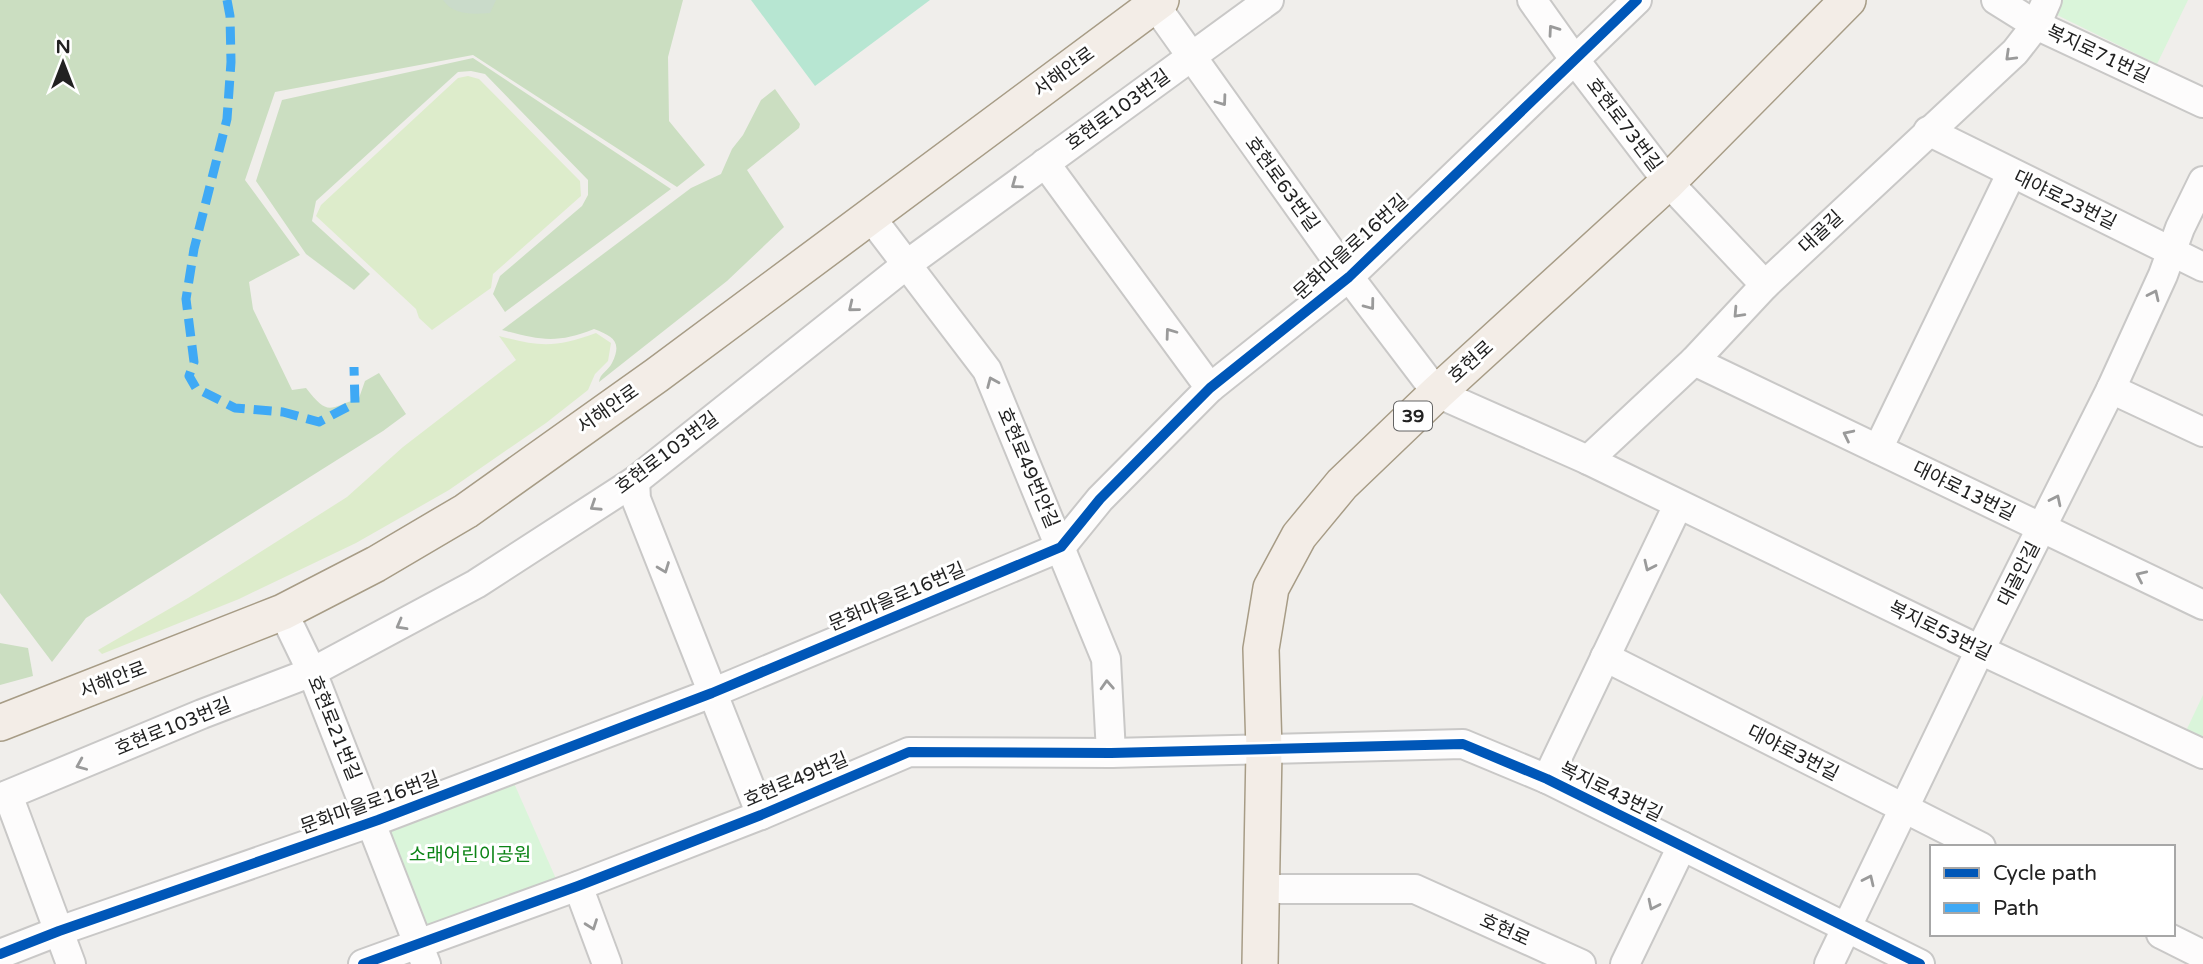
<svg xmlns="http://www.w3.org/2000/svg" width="2203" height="964" viewBox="0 0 2203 964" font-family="'Varela Round','Noto Sans KR',sans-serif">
<rect width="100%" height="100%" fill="#f0eeeb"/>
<!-- grass -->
<g fill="#ddeccb">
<polygon points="468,76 479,79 580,181 581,196 493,274 491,288 432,330 419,318 416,309 316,216 321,205 458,78"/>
<path d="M 596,333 L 611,343 L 608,361 L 595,374 L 588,390 L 546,423 L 449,490 L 356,543 L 239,599 L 102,654 L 98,650 L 188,598 L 347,497 L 403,447 L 516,360 L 499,336 C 540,347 555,348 596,333 Z"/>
</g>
<!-- forest -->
<g fill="#cbdec1">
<path d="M 0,0 L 683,0 L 668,57 L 669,121 L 705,165 L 677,187 L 473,55 L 275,92 L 245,180 L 300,255 L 249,282 L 253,309 L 292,390 L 306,388 C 328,416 328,409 359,398 L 365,381 L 379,373 L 406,414 L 383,431 L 86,618 L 52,662 L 0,593 Z"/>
<polygon points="473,58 671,189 505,312 493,294 500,276 582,206 588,195 588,180 485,74 471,71 458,72 316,201 312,221 370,274 354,290 306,254 256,181 282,100"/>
<path d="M 775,89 L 800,124 L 799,128 L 747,170 L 784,227 L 727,281 L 599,382 C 600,373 608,371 612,363 C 623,341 612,336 594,329 C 557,344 539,340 502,330 L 691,188 L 721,174 L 732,149 L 743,135 L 761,100 Z"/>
<polygon points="0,643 28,648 33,676 0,685"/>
</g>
<!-- cemetery -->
<path fill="#cadbca" d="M 443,0 L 496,0 L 490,13 C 473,14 454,16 443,0 Z"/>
<!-- park -->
<g fill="#daf5da">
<polygon points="2059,0 2188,0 2157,64 2057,15 2056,6"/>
<polygon points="2203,695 2203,742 2185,733"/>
<polygon points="510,774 560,888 421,938 378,825"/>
</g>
<!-- pitch -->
<polygon fill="#b7e6d2" points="751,0 930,0 815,86"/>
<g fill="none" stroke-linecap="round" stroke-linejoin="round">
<defs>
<g id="minor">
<polyline points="1532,0 1574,59 1668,182 1765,285"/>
<polyline points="1996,0 2036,25 2203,103"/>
<polyline points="1155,5 1349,277 1437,393 1588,460 1980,650 2203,754"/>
<polyline points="1928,131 2203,267"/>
<polyline points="1045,163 1210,388"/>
<polyline points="869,215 987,370 1106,659 1111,753"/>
<polyline points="1694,361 2203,605"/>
<polyline points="2111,389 2203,432"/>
<polyline points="1878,449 2011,174"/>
<polyline points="1588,460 1694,361 1765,285 2015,52 2036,25 2047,0"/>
<polyline points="635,481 636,499 761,815"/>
<polyline points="283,612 312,672 426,964"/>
<polyline points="1605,657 1981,847"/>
<polyline points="1547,779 1678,505"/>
<polyline points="8,795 71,964"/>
<polyline points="0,798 202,714 312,672 476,584 635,481 906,265 1269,0"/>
<polyline points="578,886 607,964"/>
<polyline points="1261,889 1415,889 1581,964"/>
<polyline points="2161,934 2203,955"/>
<polyline points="0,954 59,931 378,820 712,693 1061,547 1100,499 1210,388 1349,277 1637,0"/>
<polyline points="363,964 578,886 761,815 909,752 1111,753 1463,744 1547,779 1920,964"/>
<polyline points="1625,964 1682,846"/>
<polyline points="1829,964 1980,650 2111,389 2163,275 2180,228 2203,181"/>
</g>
<g id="major">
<polyline points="0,723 283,612 376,564 466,511 657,375 1161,0"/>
<polyline points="1260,964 1264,750 1261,649 1271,588 1299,536 1342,484 1437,393 1668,182 1848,0"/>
</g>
</defs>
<!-- minor casing -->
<use href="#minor" stroke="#c9c8c7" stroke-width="32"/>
<!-- major casing -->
<use href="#major" stroke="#a79c86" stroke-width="38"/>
<!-- minor -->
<use href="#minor" stroke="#fdfcfc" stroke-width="28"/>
<!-- major -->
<use href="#major" stroke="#f3ede7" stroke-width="35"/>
<!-- quiet -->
<polyline stroke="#3fa9f5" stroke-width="9" stroke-dasharray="18 9" stroke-linecap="butt" points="227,0 230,16 231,62 227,119 194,249 186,299 194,362 189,376 196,388 235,408 283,412 319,422 355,403 354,367"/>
<defs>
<g id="cycleway">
<polyline points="0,954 59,931 378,820 712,693 1061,547 1100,499 1210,388 1349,277 1637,0"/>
<polyline points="363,964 578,886 761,815 909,752 1111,753 1463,744 1547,779 1920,964"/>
</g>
</defs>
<!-- cycleway casing -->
<use href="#cycleway" stroke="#fff" stroke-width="15"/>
<!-- cycleway -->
<use href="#cycleway" stroke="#0057b8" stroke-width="10"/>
</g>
<!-- one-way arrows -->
<defs><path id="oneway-chevron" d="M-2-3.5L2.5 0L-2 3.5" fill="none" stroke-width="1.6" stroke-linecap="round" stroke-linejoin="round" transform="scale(1.75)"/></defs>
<g stroke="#9a9a9a">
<use href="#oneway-chevron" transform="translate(1553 30) rotate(-125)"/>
<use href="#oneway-chevron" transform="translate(2010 56) rotate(136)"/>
<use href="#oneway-chevron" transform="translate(1222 101) rotate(54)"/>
<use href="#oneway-chevron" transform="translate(1016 184) rotate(144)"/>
<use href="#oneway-chevron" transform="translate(2154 295) rotate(-65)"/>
<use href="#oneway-chevron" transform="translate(1370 305) rotate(53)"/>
<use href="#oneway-chevron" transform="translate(853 307) rotate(141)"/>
<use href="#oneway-chevron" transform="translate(1738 313) rotate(133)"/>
<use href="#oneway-chevron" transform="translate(1170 333) rotate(-126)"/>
<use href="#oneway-chevron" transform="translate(992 382) rotate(-113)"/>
<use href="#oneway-chevron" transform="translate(1848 435) rotate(-154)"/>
<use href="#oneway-chevron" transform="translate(2056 500) rotate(-64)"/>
<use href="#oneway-chevron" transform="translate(595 506) rotate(147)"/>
<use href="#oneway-chevron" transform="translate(1649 566) rotate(115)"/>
<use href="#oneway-chevron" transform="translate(664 568) rotate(69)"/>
<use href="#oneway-chevron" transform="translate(2141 576) rotate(-155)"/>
<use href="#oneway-chevron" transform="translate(401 625) rotate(151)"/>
<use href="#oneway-chevron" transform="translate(1107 685) rotate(-93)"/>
<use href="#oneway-chevron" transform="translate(81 765) rotate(157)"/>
<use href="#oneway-chevron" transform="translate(1869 880) rotate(-65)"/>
<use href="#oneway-chevron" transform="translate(1653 905) rotate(116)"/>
<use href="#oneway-chevron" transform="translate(592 925) rotate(70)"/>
</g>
<g text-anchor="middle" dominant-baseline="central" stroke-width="6" stroke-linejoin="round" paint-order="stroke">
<!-- shield labels -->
<rect fill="#fff" stroke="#646464" stroke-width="2" x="1394" y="401.5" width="38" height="29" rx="5"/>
<g font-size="18" font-weight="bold" fill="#222">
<text x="1413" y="416">39</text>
</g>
<!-- street labels -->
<g font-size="19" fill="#222" stroke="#fff">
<text transform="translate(2098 54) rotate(25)">복지로71번길</text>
<text transform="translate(1064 72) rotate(-36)">서해안로</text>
<text transform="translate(1118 110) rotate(-36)">호현로103번길</text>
<text transform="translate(1624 125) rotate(53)">호현로73번길</text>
<text transform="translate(1282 184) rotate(54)">호현로63번길</text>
<text transform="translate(2065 200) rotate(26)">대야로23번길</text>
<text transform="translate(1821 232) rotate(-43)">대골길</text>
<text transform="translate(1351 247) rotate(-42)">문화마을로16번길</text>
<text transform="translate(1471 362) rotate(-42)">호현로</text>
<text transform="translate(608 409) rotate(-35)">서해안로</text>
<text transform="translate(667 453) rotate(-37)">호현로103번길</text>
<text transform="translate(1028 468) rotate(67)">호현로49번안길</text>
<text transform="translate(1964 491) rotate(26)">대야로13번길</text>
<text transform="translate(2019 574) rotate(-63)">대골안길</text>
<text transform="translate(897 597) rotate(-23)">문화마을로16번길</text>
<text transform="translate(1940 631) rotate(26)">복지로53번길</text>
<text transform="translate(113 680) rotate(-21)">서해안로</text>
<text transform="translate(173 727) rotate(-22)">호현로103번길</text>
<text transform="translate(334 728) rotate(68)">호현로21번길</text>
<text transform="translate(1793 753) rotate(27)">대야로3번길</text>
<text transform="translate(796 780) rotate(-23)">호현로49번길</text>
<text transform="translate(1611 792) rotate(26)">복지로43번길</text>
<text transform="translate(370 803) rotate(-20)">문화마을로16번길</text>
<text transform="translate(1505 930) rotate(24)">호현로</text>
</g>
<!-- park labels -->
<g font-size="19" fill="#0c8416" stroke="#fff">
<text x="470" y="855">소래어린이공원</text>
</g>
</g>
<!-- legend -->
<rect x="1930" y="845" width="245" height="91" fill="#ffffff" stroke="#a7a7a7" stroke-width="2"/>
<rect x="1944" y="868" width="35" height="10" fill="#0057b8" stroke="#a7a7a7" stroke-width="2"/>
<text x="1993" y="880" font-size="21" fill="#222222">Cycle path</text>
<rect x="1944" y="903" width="35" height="10" fill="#3fa9f5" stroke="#a7a7a7" stroke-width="2"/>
<text x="1993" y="915" font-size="21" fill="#222222">Path</text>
<!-- north arrow -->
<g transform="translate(63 63)" stroke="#ffffff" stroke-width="5" paint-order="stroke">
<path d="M0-5L12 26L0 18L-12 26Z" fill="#222222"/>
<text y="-10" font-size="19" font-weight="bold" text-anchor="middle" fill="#222222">N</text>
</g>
</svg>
